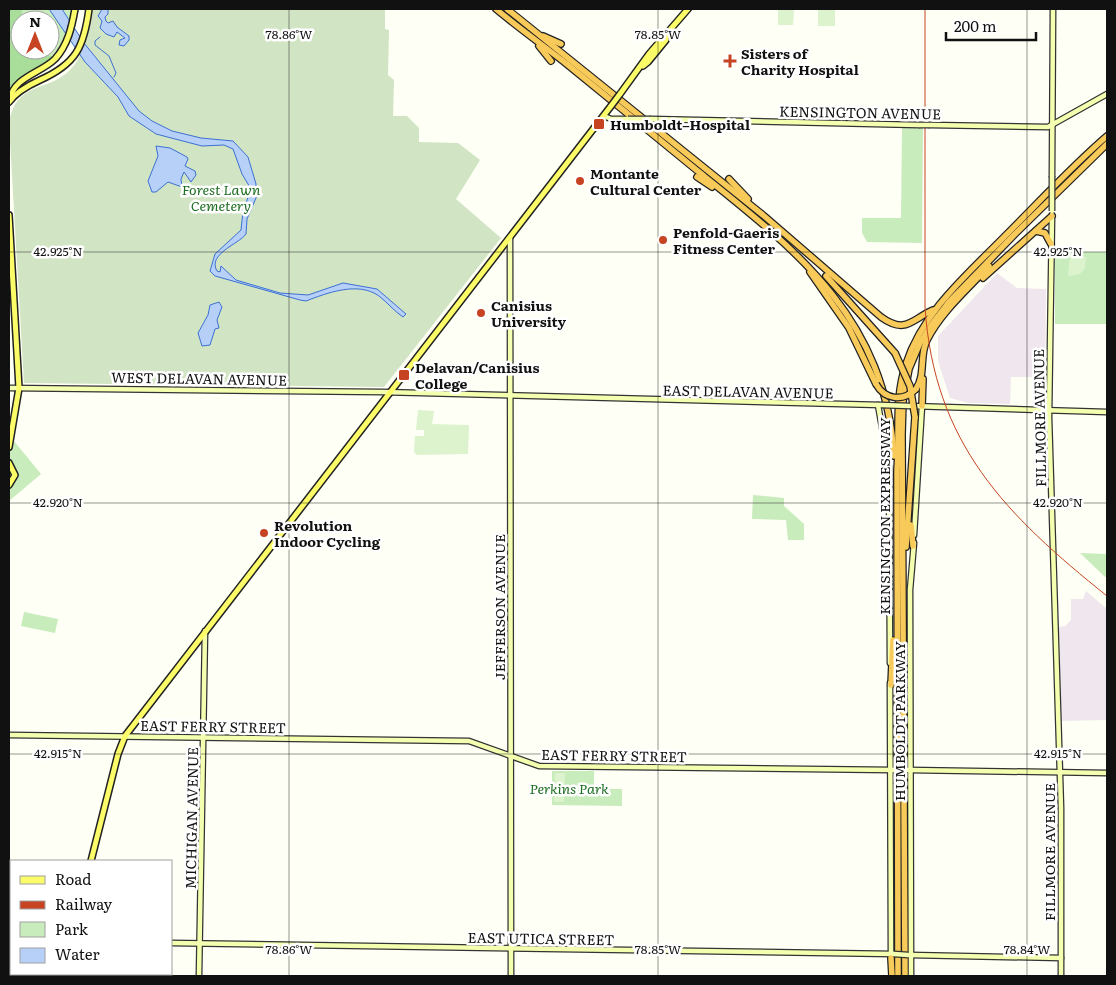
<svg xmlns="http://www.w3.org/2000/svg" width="1116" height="985" viewBox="0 0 1116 985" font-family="Literata,serif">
<rect width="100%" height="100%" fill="#fefff5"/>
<!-- industrial -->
<g fill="#efe6ee">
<polygon points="997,273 1017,288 1046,289 1045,377 1011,377 1010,404 968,403 950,398 938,361 938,336"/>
<polygon points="1086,591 1107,609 1107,720 1061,721 1059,627 1065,626 1071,620 1071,599 1083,599"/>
</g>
<!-- green -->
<g fill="#c9ecbc" fill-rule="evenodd">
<path d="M 9,9 L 73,9 C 63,62 44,58 9,91 ZM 20,20 L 50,20 L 50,50 L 20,50 Z"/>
<polygon points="902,128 923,128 922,243 867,242 862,233 862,218 901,218"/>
<rect x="1055" y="252" width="52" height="72"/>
<polygon points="9,435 41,474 9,501"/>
<polygon points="753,495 784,498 784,506 804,524 804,540 788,540 786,520 752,519"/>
<polygon points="1080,553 1107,554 1107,578 1104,576"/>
<polygon points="24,612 58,619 55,633 21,626"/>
<polygon points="552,771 594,771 594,789 622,789 622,806 552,805"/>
</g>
<!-- forest -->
<polygon fill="#a8dd9a" points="9,9 22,9 20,50 27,50 30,57 42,53 54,57 9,91"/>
<!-- cemetery -->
<path fill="#d1e4c3" d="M 92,9 L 385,9 L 385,29 L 389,30 L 388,75 L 394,80 L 393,116 L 407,116 L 419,128 L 419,142 L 458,143 L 480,160 L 456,199 L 501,238 L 384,387 L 24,383 L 9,123 C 17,80 47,93 70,70 C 84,57 89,27 92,9 Z"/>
<!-- pitch -->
<g fill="#ddf3ce">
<polygon points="778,9 794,9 793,25 778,25"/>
<rect x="818" y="9" width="17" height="17"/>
<polygon points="1070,256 1086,257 1085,268 1080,274 1068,276"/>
<polygon points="418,410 434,411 432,424 469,425 468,454 417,455 414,452 415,436 424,436 424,430 416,430"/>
<polygon points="555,773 565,773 564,802 554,802"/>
</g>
<!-- water -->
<g fill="#b7d0f8" stroke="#3c70d2">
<path d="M 49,9 L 62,9 L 84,43 L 139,111 L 152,121 L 172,131 L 201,138 L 233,141 L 248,157 L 256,184 L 256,198 L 247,219 L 246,234 C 239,244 207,254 217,271 L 220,272 L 221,266 L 236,280 L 280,293 L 308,295 L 343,283 L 377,289 L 406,314 L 403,317 C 394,311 388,303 379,296 C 358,281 327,293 306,301 L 300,300 L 215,276 L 210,271 L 215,254 L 241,230 L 243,211 L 251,189 L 242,174 L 233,149 L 224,145 L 202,146 L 156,134 L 129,116 L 118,97 L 85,62 Z"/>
<polygon points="102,9 108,9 108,14 105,17 106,21 108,23 113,21 117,27 129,36 129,40 124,46 119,45 120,40 125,38 117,32 114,37 106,34 100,28 102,21 98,16"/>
<polygon points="156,146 170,148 187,157 188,159 185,166 195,171 196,175 191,182 184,172 181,179 182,187 168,182 156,192 152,192 148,181 158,156"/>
<polygon points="219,302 222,307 217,320 219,328 215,329 210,345 202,346 198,333 208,315 210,305"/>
</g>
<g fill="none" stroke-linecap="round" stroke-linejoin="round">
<!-- stream -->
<polyline stroke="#3c70d2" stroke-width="1" points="100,37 95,41 95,45 109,56 116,73 114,77"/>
<defs>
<g id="secondary">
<polyline points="604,116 611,119 628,119"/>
<polyline points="651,119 919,125"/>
<polyline points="930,125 1048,127 1107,94"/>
<polyline points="1052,176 1053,9"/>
<polyline points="1052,215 1049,417 1061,808 1061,976"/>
<polyline points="510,237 511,976"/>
<polyline points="9,388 382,392 881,405"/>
<polyline points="878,405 889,467 890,663"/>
<polyline points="911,406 1107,412"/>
<polyline points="914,535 922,406"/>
<polyline points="890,683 891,955"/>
<polyline points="9,735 469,741 539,766 893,770"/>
<polyline points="909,770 1107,773"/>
<polyline points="9,942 11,942"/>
<polyline points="171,943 894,954"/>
<polyline points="910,955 1061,958"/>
<polyline points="199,976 205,631"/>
<polyline points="911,976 910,590 914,543"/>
</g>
<g id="primary">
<polyline points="643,66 648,62 666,40 666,36"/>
<polyline points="620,94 649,54 688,9"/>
<path d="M 10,99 C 14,77 41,73 55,59 C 68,45 72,26 75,9"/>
<path d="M 9,102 C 16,92 29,85 40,80 C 76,64 84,47 89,9"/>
<polyline points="9,215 19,388 9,447"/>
<polyline points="9,463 15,475 9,485"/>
<polyline points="91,861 118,754 125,736 611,106"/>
<polyline points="62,976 62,974"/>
</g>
<g id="highway">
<path d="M 496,9 C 520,29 544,46 568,65 C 610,99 652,134 694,168 C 795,249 885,316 894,456"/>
<path d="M 507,9 L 763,215 L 881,317 C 906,335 912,319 933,310"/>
<polyline points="543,36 561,44"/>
<polyline points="539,46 551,61"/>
<polyline points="697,177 712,187"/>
<polyline points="729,179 748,199"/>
<polyline points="1036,231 1045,233 1051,244"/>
<polyline points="810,272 849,328 876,384"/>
<polyline points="826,276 895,353"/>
<polyline points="983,278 1052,216"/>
<path d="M 916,389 C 926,374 919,356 927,340 C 941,312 968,289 989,266"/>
<polyline points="922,406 923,379"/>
<polyline points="911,525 913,546"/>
<polyline points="906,547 915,417"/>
<polyline points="891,685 893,640"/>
<polyline points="891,958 892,976"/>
<path d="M 898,976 L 897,470 C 900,434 894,399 906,364 C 923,311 969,273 1007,234 C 1040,201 1072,166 1107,136"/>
<polyline points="905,976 902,434 903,401 909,369 920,343 932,324 949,302 1015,234 1107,144"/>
</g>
</defs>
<!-- secondary casing -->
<use href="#secondary" stroke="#333" stroke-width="7"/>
<!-- primary casing -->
<use href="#primary" stroke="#222" stroke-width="8"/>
<!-- highway casing -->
<use href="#highway" stroke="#222" stroke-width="8"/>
<!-- secondary -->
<use href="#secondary" stroke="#f4ffb0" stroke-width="4.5"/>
<!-- primary -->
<use href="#primary" stroke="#fbfc68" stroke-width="5"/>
<!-- highway -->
<use href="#highway" stroke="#f8ca59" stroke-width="5.5"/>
<!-- rail -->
<path stroke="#c74423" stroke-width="1" d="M 925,9 L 925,307 C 934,444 1006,515 1107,596"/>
<defs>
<g id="secondary-bridge">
<polyline points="628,119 651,119"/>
<polyline points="919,125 930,125"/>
<polyline points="1052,211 1052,176"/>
<polyline points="881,405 910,406"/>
<polyline points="893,770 908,770"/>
<polyline points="894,954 908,955"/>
</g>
<polyline id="primary-bridge" points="611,106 620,94"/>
<g id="highway-bridge">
<polyline points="895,353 910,386 915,417"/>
<path d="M 876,384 C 885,400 903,402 916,389"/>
</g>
</defs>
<!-- secondary-bridge casing -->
<use href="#secondary-bridge" stroke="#333" stroke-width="7" stroke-linecap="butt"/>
<!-- primary-bridge casing -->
<use href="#primary-bridge" stroke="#222" stroke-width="8" stroke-linecap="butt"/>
<!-- highway-bridge casing -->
<use href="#highway-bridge" stroke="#222" stroke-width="8" stroke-linecap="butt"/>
<!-- secondary-bridge -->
<use href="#secondary-bridge" stroke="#f4ffb0" stroke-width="4.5"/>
<!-- primary-bridge -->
<use href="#primary-bridge" stroke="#fbfc68" stroke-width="5"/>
<!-- highway-bridge -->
<use href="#highway-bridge" stroke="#f8ca59" stroke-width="5.5"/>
</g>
<!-- ticks -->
<path fill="none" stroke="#111" stroke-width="1" stroke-opacity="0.45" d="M 289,9 L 289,976M 658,9 L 658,976M 1027,9 L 1027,976M 9,252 L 1107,252M 9,503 L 1107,503M 9,754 L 1107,754"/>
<!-- markers -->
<g fill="#c74423" stroke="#fff" stroke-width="2">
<path d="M727.5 53.5h5v5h5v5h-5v5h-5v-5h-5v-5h5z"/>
<rect x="593" y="118" width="12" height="12" rx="2.5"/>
<circle cx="580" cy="181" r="5"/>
<circle cx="663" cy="240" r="5"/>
<circle cx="481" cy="313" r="5"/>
<rect x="398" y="369" width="12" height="12" rx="2.5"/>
<circle cx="264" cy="533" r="5"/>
</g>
<g text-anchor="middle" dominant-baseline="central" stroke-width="5" stroke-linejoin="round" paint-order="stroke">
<!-- poi labels -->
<g font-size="14" font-weight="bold" fill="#111" stroke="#fff" text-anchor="start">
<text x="741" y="53">Sisters of<tspan x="741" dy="16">Charity Hospital</tspan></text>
<text x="610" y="124">Humboldt–Hospital</text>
<text x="590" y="173">Montante<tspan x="590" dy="16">Cultural Center</tspan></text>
<text x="673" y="232">Penfold-Gaeris<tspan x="673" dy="16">Fitness Center</tspan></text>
<text x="491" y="305">Canisius<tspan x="491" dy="16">University</tspan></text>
<text x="415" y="367">Delavan/Canisius<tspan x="415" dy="16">College</tspan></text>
<text x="274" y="525">Revolution<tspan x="274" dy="16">Indoor Cycling</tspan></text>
</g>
<!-- street labels -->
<g font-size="14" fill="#111" stroke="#fff">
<text transform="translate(860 112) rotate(1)">KENSINGTON AVENUE</text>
<text transform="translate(199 378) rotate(1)">WEST DELAVAN AVENUE</text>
<text transform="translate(748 391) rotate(1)">EAST DELAVAN AVENUE</text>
<text transform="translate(1039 418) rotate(-91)">FILLMORE AVENUE</text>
<text transform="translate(884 516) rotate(-90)">KENSINGTON EXPRESSWAY</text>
<text transform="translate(499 607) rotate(-90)">JEFFERSON AVENUE</text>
<text transform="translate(899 721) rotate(-90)">HUMBOLDT PARKWAY</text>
<text transform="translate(213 726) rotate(1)">EAST FERRY STREET</text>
<text transform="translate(614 755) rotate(1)">EAST FERRY STREET</text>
<text transform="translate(191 818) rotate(-89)">MICHIGAN AVENUE</text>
<text transform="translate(1049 852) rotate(-90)">FILLMORE AVENUE</text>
<text transform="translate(541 938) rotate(1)">EAST UTICA STREET</text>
</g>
<!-- park labels -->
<g font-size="14" font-style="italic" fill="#1d6d21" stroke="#fff">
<text x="221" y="189">Forest Lawn<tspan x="221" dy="16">Cemetery</tspan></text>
<text x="569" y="788">Perkins Park</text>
</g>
</g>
<g font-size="12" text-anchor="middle" fill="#111" stroke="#fff" stroke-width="5" stroke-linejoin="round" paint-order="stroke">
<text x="289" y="39">78.86°W</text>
<text x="658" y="39">78.85°W</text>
<text x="58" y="256">42.925°N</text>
<text x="1058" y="256">42.925°N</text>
<text x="58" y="507">42.920°N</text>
<text x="1058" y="507">42.920°N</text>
<text x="58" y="758">42.915°N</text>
<text x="1058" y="758">42.915°N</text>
<text x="289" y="954">78.86°W</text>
<text x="658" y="954">78.85°W</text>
<text x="1027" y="954">78.84°W</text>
</g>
<!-- border -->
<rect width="1116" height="985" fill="none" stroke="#111111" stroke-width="20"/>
<!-- legend -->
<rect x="10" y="860" width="162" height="115" fill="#ffffff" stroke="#a0a0a0"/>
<rect x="20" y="876" width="25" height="8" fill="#fbfc68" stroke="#a0a0a0"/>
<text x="55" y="885" font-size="15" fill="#111111">Road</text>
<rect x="20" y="901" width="25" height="8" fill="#c74423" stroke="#a0a0a0"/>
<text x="55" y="910" font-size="15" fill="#111111">Railway</text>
<rect x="20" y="922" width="25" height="15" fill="#c9ecbc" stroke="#a0a0a0"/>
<text x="55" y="935" font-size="15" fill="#111111">Park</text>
<rect x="20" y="948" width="25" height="15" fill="#b7d0f8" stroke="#a0a0a0"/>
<text x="55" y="960" font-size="15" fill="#111111">Water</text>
<!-- north arrow -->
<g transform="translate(35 35)"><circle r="24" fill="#ffffff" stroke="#a0a0a0"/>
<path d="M0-4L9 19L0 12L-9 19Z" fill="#c74423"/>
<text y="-8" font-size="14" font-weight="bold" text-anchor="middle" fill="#111111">N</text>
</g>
<!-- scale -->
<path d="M946 32v8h90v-8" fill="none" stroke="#111111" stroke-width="2.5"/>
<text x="954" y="32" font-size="15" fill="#111111" stroke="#ffffff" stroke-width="4" paint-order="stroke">200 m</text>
</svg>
